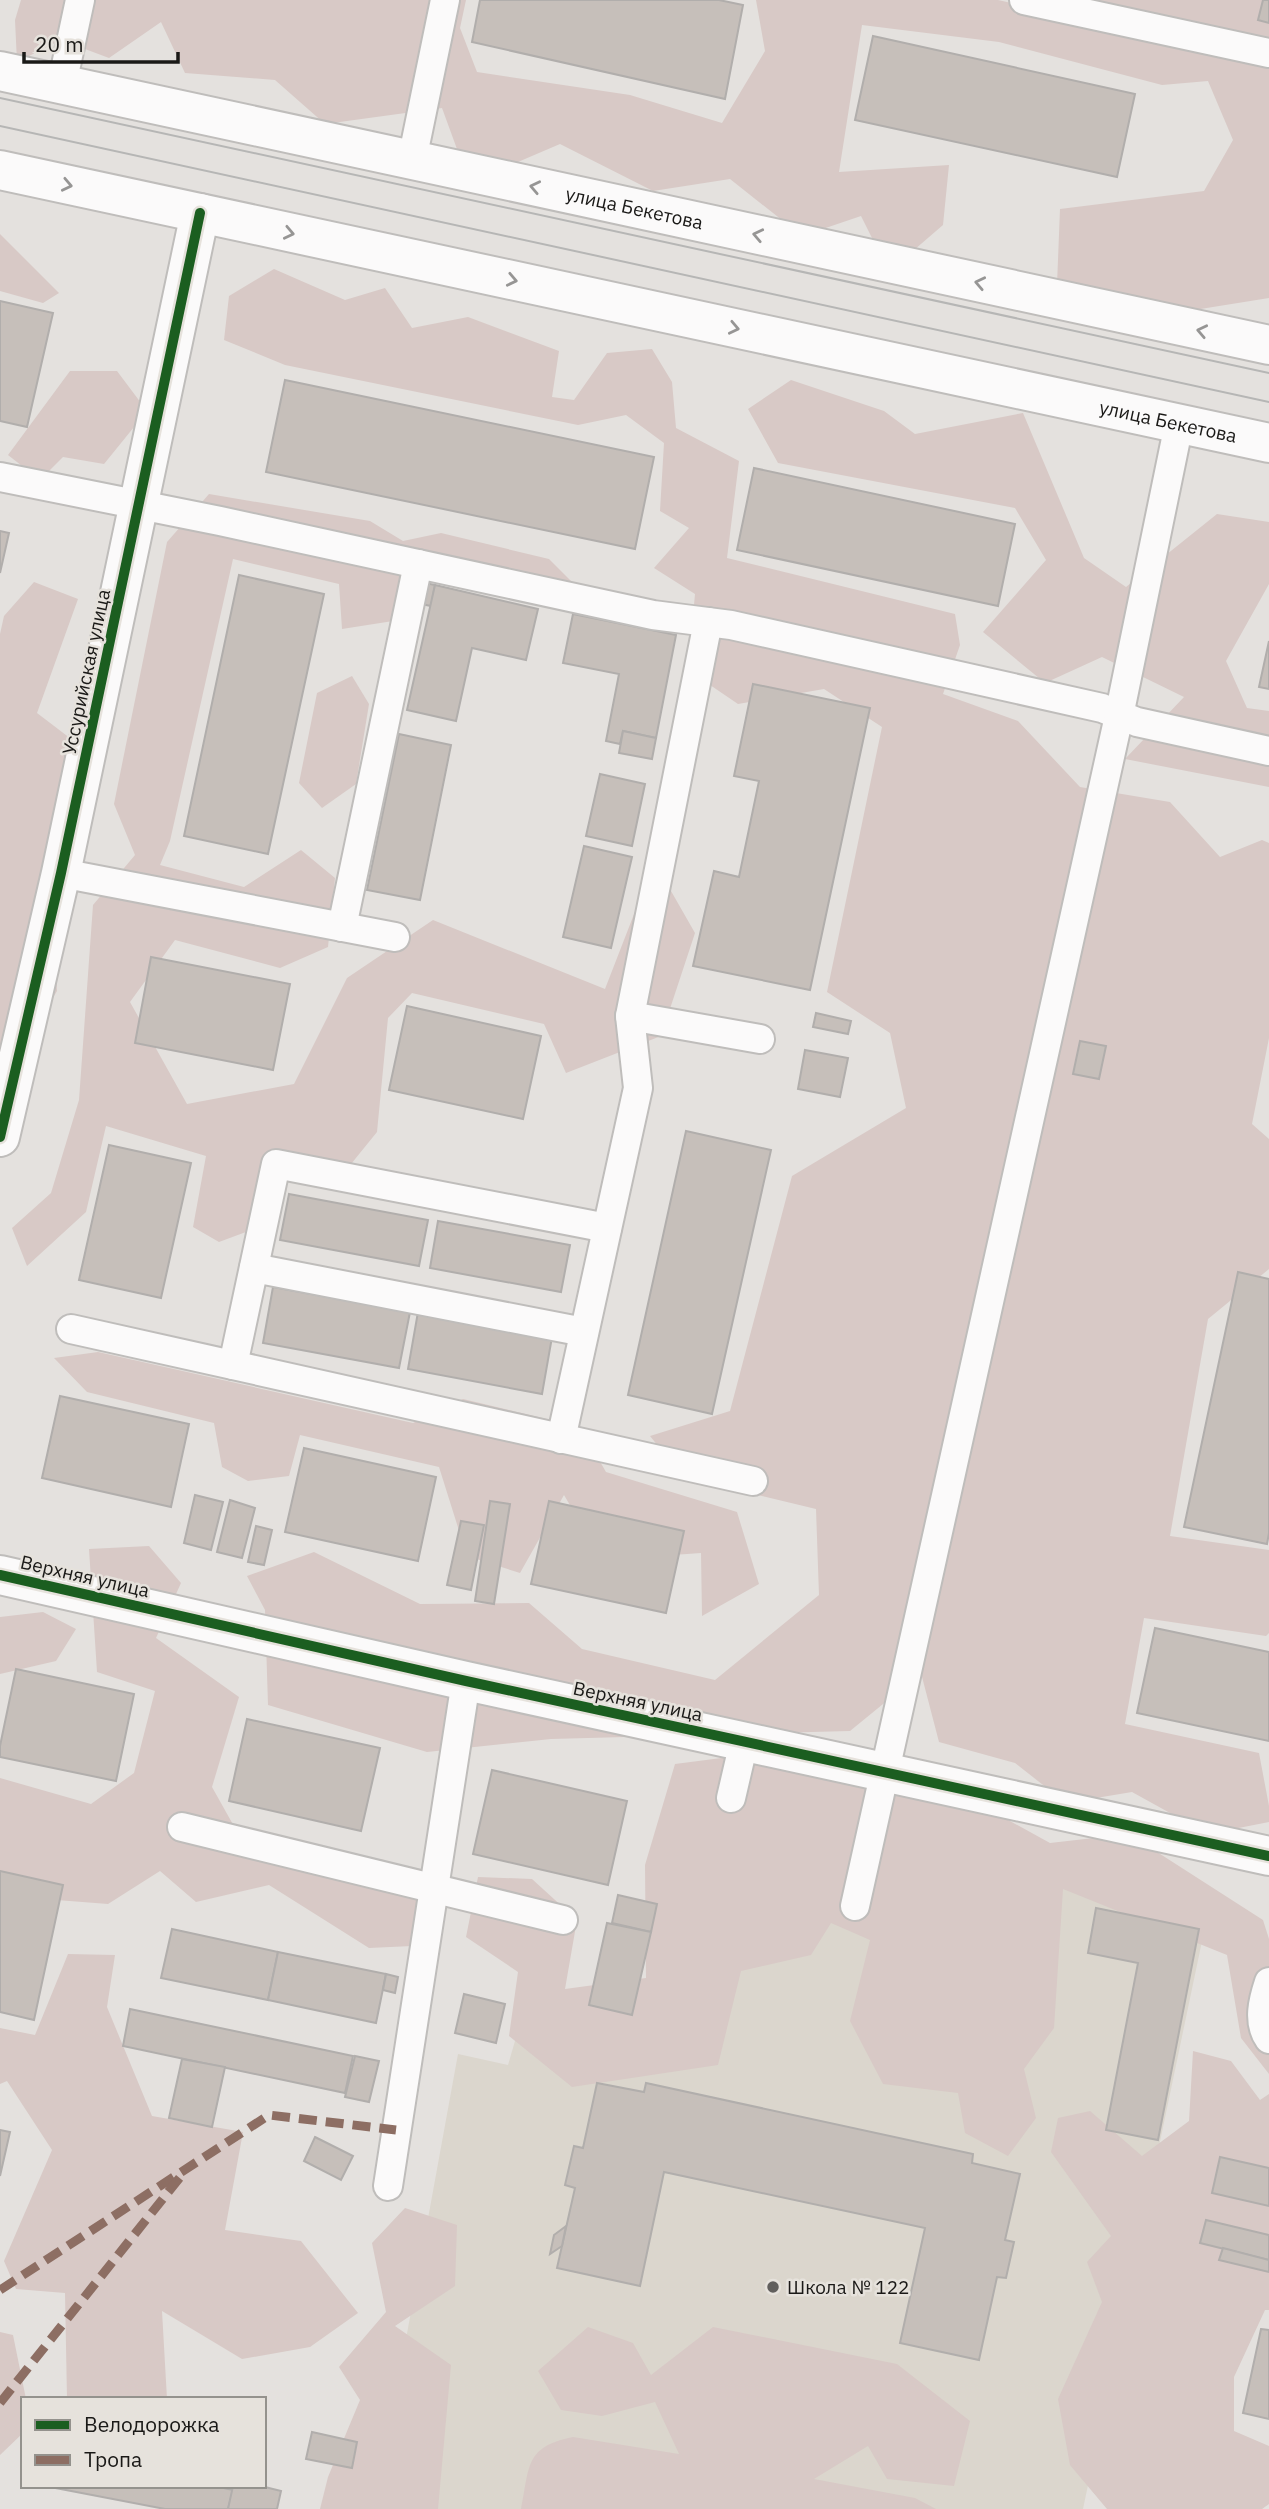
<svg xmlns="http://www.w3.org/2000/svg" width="1269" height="2509" viewBox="0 0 1269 2509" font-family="'IBM Plex Sans',sans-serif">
<rect width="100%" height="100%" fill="#e4e1de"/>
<!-- built -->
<polygon fill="#dbd6cd" points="698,1790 1210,1903 1083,2509 375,2509 458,2054 508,2065 522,2017 645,2034"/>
<!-- green -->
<g fill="#d8c9c6">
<polygon points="21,0 466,0 460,28 477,72 630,95 722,123 765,51 756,0 998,0 1062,14 1090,0 1269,0 1269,298 1188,311 1057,285 1060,209 1204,191 1233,140 1208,81 1162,85 999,42 862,25 839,172 949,165 943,225 914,250 876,246 861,216 802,236 730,179 653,191 560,144 499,170 461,160 442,108 325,124 275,80 185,73 161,22 109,58 61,40 17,62 15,20"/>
<polygon points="0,234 59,293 43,303 0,291"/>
<polygon points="274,269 345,300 385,288 412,328 468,317 559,351 552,397 574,400 607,353 652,349 672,382 676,428 739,461 727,558 955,614 960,645 943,694 1018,721 1080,787 1170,802 1220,857 1262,840 1269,843 1269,1038 1252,1124 1269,1139 1269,1269 1208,1319 1170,1536 1269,1550 1269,1633 1266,1636 1144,1618 1125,1724 1259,1753 1269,1806 1269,1822 1208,1834 1132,1792 1066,1803 1015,1763 939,1742 921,1673 850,1731 551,1739 427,1752 268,1705 265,1610 247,1576 314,1552 420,1604 529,1603 582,1649 715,1680 819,1595 816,1509 683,1477 650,1436 730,1411 792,1176 906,1108 890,1033 827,992 882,727 824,689 738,704 688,670 695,594 654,568 689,528 660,511 664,443 626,415 578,425 285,365 224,340 229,296"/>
<polygon points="70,371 117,371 147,411 104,464 63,457 40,480 8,455"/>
<polygon points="791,380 884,411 915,434 1023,413 1084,558 1126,587 1217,514 1269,522 1269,584 1226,661 1247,708 1269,711 1269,787 1125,759 1184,697 1102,657 1045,683 983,632 1046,560 1015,508 778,463 748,409"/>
<polygon points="209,494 370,521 403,541 441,533 549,559 574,584 559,610 434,573 393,621 342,629 339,584 233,559 170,841 160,865 244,887 301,850 335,878 328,947 280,968 175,940 130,1002 187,1104 294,1084 347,978 433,920 605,989 636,909 671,891 695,933 661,1036 566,1073 544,1024 412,993 388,1018 377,1132 334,1185 286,1181 270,1223 219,1242 193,1227 206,1156 106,1126 86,1212 27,1266 12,1228 51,1193 79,1100 93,905 135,855 114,804 167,542"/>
<polygon points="34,582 78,599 37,713 79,745 50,834 57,991 0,1086 0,634 4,616"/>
<polygon points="352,676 369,704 356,784 322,808 299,783 317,693"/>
<polygon points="98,1352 413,1423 463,1399 580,1427 606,1472 737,1512 759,1584 702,1616 701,1553 645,1557 596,1549 564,1495 520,1573 467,1556 439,1467 300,1435 289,1476 248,1481 222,1467 214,1423 87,1392 54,1358"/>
<polygon points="149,1546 181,1583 156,1638 239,1697 212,1787 240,1837 384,1860 433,1906 412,1946 369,1948 269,1885 196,1902 160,1871 108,1904 31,1898 0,1878 0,1778 91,1804 134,1773 155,1691 97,1672 89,1549"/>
<polygon points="43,1612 76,1629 56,1661 0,1674 0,1617"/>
<polygon points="813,1746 970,1799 1050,1843 1129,1834 1263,1920 1269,1939 1269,2074 1241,2038 1227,1955 1063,1889 1054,2028 1024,2069 1036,2118 1008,2156 965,2133 958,2093 883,2084 850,2021 870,1940 831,1923 811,1955 741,1971 718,2065 572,2087 509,2036 518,1972 466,1937 478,1877 532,1879 577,1920 565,1989 646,1978 645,1865 675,1764"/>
<polygon points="68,1954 115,1955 107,2007 152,2116 243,2132 225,2230 301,2241 358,2313 310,2347 242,2359 162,2311 167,2399 67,2399 65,2293 16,2289 4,2261 52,2150 7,2081 0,2084 0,2028 35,2035"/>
<polygon points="1193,2051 1231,2061 1260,2100 1269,2094 1269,2310 1265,2310 1234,2377 1234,2431 1269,2446 1269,2504 1262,2509 1107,2509 1070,2465 1058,2399 1102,2302 1087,2262 1111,2236 1051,2152 1058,2118 1090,2111 1142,2156 1189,2121"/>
<polygon points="405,2208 457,2225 455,2286 395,2326 451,2365 438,2509 320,2509 328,2477 360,2400 339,2367 386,2312 372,2243"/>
<path d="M 588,2327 L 633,2343 L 651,2375 L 713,2327 L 897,2364 L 970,2421 L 954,2486 L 887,2479 L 868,2446 L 814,2479 L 915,2498 L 936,2509 L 521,2509 C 530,2467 524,2447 573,2437 L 679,2454 L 655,2402 L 602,2416 L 561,2410 L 538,2371 Z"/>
<polygon points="0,2332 13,2335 26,2399 23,2399 23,2433 0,2455"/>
</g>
<!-- building -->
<g fill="#c6bfba" stroke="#b1aeac" stroke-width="2">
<polygon points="480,0 719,0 743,5 725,99 472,42"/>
<polygon points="1263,0 1269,0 1269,23 1258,20"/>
<polygon points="873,36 1135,94 1117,177 855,120"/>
<polygon points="0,301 53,313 27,427 0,421"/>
<polygon points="285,380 654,457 635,549 266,472"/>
<polygon points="754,468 1015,524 998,606 737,550"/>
<polygon points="0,531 9,533 0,573"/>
<polygon points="239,575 324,594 268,854 184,836"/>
<polygon points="415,581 435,585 431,606 411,602"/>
<polygon points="435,585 538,609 526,660 472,648 456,721 407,710"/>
<polygon points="573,614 676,635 656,738 623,731 620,744 606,741 619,674 563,663"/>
<polygon points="1269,641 1269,689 1259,687"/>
<polygon points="753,684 870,708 810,990 693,966 714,871 739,877 759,781 734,776"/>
<polygon points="623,731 656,738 652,759 619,753"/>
<polygon points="399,734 451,745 420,900 367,890"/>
<polygon points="600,774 645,784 632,846 586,836"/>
<polygon points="584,846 632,857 611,948 563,937"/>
<polygon points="151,957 290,984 273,1070 135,1043"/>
<polygon points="407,1006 541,1036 523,1119 389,1090"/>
<polygon points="816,1013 851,1021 848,1034 813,1027"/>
<polygon points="1080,1041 1106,1046 1099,1079 1073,1074"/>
<polygon points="805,1050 848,1058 840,1097 798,1089"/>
<polygon points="686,1131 771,1150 712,1414 628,1395"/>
<polygon points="109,1145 191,1163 161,1298 79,1280"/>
<polygon points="289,1194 428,1220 419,1266 280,1240"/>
<polygon points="438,1221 570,1245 561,1292 430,1268"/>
<polygon points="1238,1272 1269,1279 1269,1533 1267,1544 1184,1527"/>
<polygon points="273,1287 410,1312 399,1368 263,1343"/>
<polygon points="418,1312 552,1337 542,1394 408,1369"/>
<polygon points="60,1396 189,1424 171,1507 42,1478"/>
<polygon points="304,1448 436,1477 418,1561 285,1532"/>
<polygon points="195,1495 223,1502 211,1550 184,1543"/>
<polygon points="230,1500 255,1508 242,1558 217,1552"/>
<polygon points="490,1501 510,1504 494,1604 475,1601"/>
<polygon points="549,1501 684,1531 666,1613 531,1584"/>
<polygon points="461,1521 484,1525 471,1590 447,1585"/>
<polygon points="256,1526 272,1530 264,1565 248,1562"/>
<polygon points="1155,1628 1269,1652 1269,1741 1137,1713"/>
<polygon points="16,1669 134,1694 116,1781 0,1757 0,1746"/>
<polygon points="247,1719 380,1748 361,1831 229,1801"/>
<polygon points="492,1770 627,1801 608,1885 473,1854"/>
<polygon points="0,1871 63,1885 34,2020 0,2012"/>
<polygon points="618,1895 657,1904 651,1932 612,1923"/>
<polygon points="1096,1908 1199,1929 1158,2140 1106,2130 1138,1963 1088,1953"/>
<polygon points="607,1923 651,1932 632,2015 589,2005"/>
<polygon points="172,1929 278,1952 268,2000 161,1978"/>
<polygon points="278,1952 386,1974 376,2023 268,2000"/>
<polygon points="386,1974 398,1977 395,1993 383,1990"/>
<polygon points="464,1994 505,2004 496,2043 455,2033"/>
<polygon points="130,2009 353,2056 345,2093 123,2046"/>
<polygon points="355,2056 379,2061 369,2102 345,2097"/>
<polygon points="182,2059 225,2067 212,2127 169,2118"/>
<polygon points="597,2083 644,2092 646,2083 973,2154 972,2163 1020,2174 1005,2240 1014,2242 1006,2278 997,2277 979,2360 900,2343 925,2228 664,2172 640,2286 557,2268 575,2188 565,2185 574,2146 583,2148"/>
<polygon points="0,2130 10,2132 0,2176"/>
<polygon points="315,2137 353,2156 341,2180 304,2161"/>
<polygon points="1220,2157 1269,2168 1269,2206 1212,2193"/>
<polygon points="1206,2220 1269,2235 1269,2260 1200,2243"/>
<polygon points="566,2226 562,2246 550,2254 554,2235"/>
<polygon points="1223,2248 1269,2260 1269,2272 1219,2260"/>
<polygon points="1261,2329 1269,2330 1269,2419 1243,2413"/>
<polygon points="312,2432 357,2442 352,2468 306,2459"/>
<polygon points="45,2486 214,2486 233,2490 228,2509 165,2509"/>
<polygon points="233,2486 261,2486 281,2491 277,2509 228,2509"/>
</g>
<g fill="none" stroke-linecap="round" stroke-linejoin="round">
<defs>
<g id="lane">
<polyline points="1024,0 1269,53"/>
<polyline points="62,84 80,0"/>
<polyline points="412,160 445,0"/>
<polyline points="0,477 220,521 653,615 731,625 1102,708 1137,722 1269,751"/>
<polyline points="708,622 630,1016 760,1039"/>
<polyline points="61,873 395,937"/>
<polyline points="342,927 418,564"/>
<polyline points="254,1268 584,1332"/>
<polyline points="71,1329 753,1481"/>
<polyline points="233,1365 276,1164 607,1228"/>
<polyline points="561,1439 638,1088 630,1016"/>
<polyline points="731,1798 744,1742"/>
<polyline points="182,1827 563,1920"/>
<polyline points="855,1906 1119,716 1179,424"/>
<path d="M 1269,1982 C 1263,2000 1257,2022 1269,2039"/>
<polyline points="388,2186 466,1681"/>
</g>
<g id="street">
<polyline points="0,1137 61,873 200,213"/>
<polyline points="0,1575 466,1681 1269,1856"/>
</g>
<g id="secondary">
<path id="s1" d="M 0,71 L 1269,345"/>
<path id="s2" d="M 0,170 L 1269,443"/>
</g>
</defs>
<!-- lane casing -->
<use href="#lane" stroke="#bfbdbb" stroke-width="32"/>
<!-- street casing -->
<use href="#street" stroke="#bfbdbb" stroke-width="42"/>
<!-- secondary casing -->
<use href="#secondary" stroke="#bfbdbb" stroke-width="42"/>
<!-- lane -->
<use href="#lane" stroke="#fbfafa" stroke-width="28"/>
<!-- street -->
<use href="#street" stroke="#fbfafa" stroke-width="38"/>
<!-- secondary -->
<use href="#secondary" stroke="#fbfafa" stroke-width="38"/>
<!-- tram -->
<g stroke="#b6b6b5" stroke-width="2">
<polyline points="0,98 1269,373"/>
<polyline points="0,126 1269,402"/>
</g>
<!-- quiet -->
<g stroke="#8d6e63" stroke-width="9" stroke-dasharray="18 9" stroke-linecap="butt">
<polyline points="0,2290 269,2115 396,2130"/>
<polyline points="0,2403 181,2176"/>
</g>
<defs>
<g id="cycleway">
<polyline points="0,1137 61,873 200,213"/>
<polyline points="0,1575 466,1681 1269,1856"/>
</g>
</defs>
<!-- cycleway casing -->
<use href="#cycleway" stroke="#e6e2dc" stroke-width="15"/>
<!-- cycleway -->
<use href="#cycleway" stroke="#1b5e20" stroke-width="10"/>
</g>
<!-- one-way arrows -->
<defs><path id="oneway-chevron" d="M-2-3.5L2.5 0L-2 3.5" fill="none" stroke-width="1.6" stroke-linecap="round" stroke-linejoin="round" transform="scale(1.75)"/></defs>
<g stroke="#969594">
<use href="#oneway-chevron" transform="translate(67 185) rotate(12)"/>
<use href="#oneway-chevron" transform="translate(535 187) rotate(-168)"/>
<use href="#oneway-chevron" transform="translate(289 233) rotate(12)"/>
<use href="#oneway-chevron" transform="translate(758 235) rotate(-168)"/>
<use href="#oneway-chevron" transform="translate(512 280) rotate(12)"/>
<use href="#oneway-chevron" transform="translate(980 283) rotate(-168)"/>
<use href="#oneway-chevron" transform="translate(734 328) rotate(12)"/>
<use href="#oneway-chevron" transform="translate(1202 331) rotate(-168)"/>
</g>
<!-- markers -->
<circle fill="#615f5d" stroke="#e6e2dc" stroke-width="2.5" cx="773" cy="2287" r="7"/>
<g text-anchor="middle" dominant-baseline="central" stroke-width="5" stroke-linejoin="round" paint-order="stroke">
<!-- street labels -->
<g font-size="19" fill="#1a1917" stroke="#e6e2dc">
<text stroke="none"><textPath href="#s1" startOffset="649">улица Бекетова</textPath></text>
<text stroke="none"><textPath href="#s2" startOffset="1195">улица Бекетова</textPath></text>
<text transform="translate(86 672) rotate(-78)">Уссурийская улица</text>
<text transform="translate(85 1576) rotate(13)">Верхняя улица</text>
<text transform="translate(638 1701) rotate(12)">Верхняя улица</text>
</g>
<!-- poi labels -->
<g font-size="19" fill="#1a1917" stroke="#e6e2dc" text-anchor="start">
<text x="787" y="2287">Школа № 122</text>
</g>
</g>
<!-- legend -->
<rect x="21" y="2397" width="245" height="91" fill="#e6e2dc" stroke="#94928d" stroke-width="2"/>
<rect x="35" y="2420" width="35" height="10" fill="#1b5e20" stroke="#94928d" stroke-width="2"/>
<text x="84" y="2432" font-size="21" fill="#1a1917">Велодорожка</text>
<rect x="35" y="2455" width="35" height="10" fill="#8d6e63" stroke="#94928d" stroke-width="2"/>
<text x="84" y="2467" font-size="21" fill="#1a1917">Тропа</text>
<!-- scale -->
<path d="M24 52v10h154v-10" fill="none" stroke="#1a1917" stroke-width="3.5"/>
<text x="35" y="52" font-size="21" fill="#1a1917" stroke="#e6e2dc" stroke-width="5" paint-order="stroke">20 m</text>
</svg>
